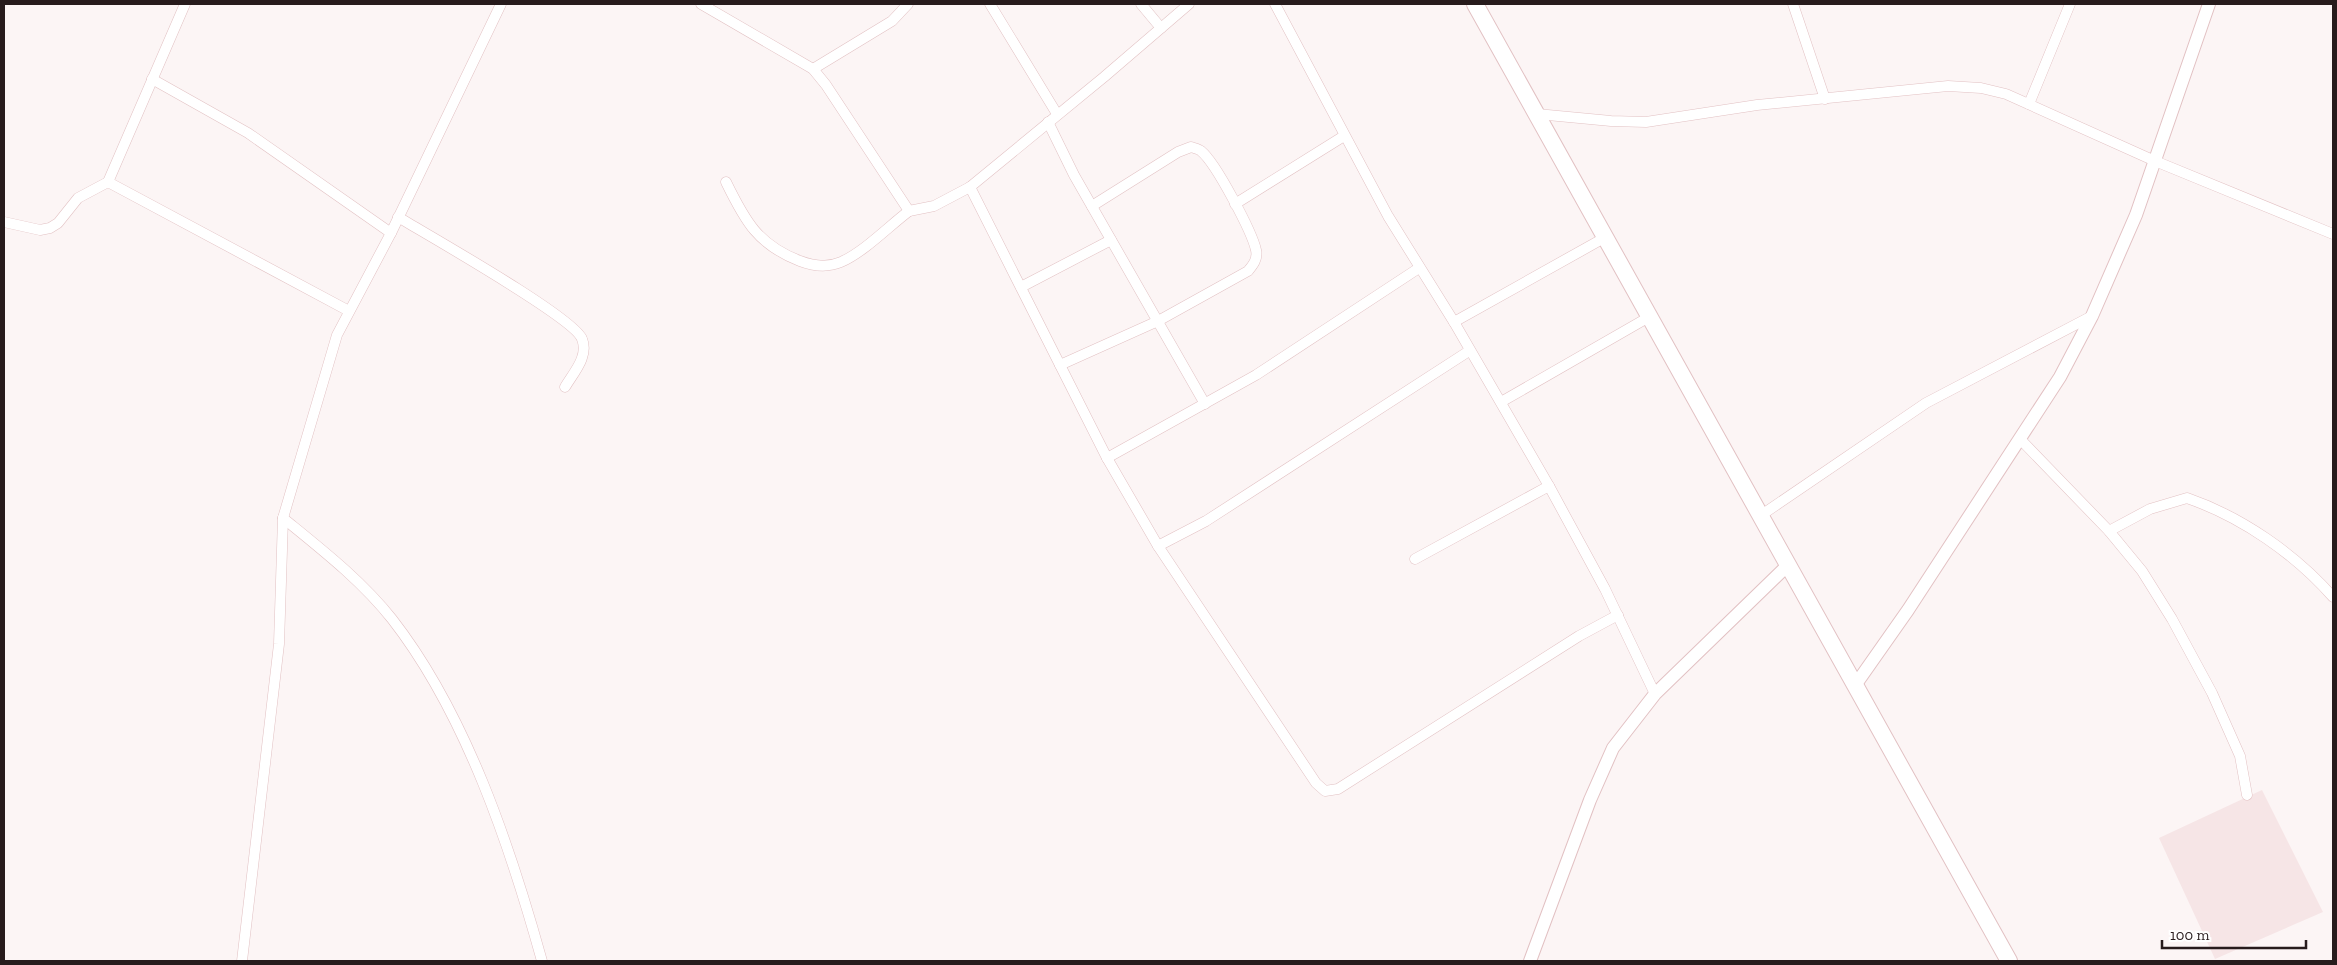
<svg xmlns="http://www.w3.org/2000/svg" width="2337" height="965" viewBox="0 0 2337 965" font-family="'Zilla Slab',serif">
<rect width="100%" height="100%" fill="#fcf5f5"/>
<!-- built -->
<polygon fill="#f6e5e6" points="2262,790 2323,912 2215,959 2159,838"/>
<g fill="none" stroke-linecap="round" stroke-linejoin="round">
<defs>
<g id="minor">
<polyline points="701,4 813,69 826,85 909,211 934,206 970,187 1104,77 1189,4"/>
<polyline points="990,4 1057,114"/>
<polyline points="1141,4 1161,28"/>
<polyline points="1275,4 1388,216 1454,322 1549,486 1605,589 1655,694"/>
<polyline points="1793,4 1825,99"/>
<polyline points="813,69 892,21 908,4"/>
<polyline points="152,79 248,133 391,233"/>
<polyline points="2029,104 2070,4"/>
<polyline points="1537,114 1611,121 1646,122 1757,105 1948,86 1981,88 2006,94 2155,161 2333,234"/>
<polyline points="1048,122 1074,175 1205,404"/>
<polyline points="108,182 185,4"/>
<path d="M 726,182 C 745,221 758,245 800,261 C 813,266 827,268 841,262 C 864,252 889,226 909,211"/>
<polyline points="970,187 1107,458 1158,546 1316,783 1325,791 1338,789 1579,636 1618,615"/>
<polyline points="1235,204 1344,136"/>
<path d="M 398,217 C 426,234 575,318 582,339 C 589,356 574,372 565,387"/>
<polyline points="4,222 40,230 50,228 58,223 78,198 108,182 349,311"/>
<polyline points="1021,287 1111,240"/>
<polyline points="1454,322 1604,238"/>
<path d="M 1060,365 L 1158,321 L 1248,271 C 1253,265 1258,259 1256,250 C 1252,232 1216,163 1201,151 C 1199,149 1194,148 1191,147 L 1178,152 L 1092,206"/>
<polyline points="1501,402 1649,317"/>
<polyline points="2021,440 2109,531 2142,571 2172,619 2212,693 2240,756 2247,795"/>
<polyline points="1107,458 1256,375 1419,268"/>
<polyline points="1760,516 1926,403 2092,316"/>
<path d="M 283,518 C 321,549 361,580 392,619 C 466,714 510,846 542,961"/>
<path d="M 2109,531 L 2150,509 L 2187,498 C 2242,517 2295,554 2333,597"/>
<polyline points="1158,546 1206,521 1469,351"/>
<polyline points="1415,559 1549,486"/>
<polyline points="242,961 279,644 283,518 337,335 391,233 501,4"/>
</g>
<g id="tertiary">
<polyline points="1856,684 1908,610 2060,377 2092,316 2136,215 2209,4"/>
<polyline points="1530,961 1590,800 1613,748 1655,694 1788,565"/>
</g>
<polyline id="primary" points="1475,4 2009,961"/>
</defs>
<!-- minor casing -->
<use href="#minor" stroke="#e2c1c3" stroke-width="11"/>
<!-- tertiary casing -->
<use href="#tertiary" stroke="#e2c1c3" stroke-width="14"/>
<!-- primary casing -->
<use href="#primary" stroke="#e2c1c3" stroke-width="18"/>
<!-- minor -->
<use href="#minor" stroke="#fff" stroke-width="10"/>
<!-- tertiary -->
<use href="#tertiary" stroke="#fff" stroke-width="12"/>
<!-- primary -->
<use href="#primary" stroke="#fff" stroke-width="16"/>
</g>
<!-- border -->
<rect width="2337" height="965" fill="none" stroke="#271b1c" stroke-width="10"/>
<!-- scale -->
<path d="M2162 940v8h144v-8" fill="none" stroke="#271b1c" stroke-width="2.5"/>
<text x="2170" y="940" font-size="15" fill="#271b1c" stroke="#ffffff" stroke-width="4" paint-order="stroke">100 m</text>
</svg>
